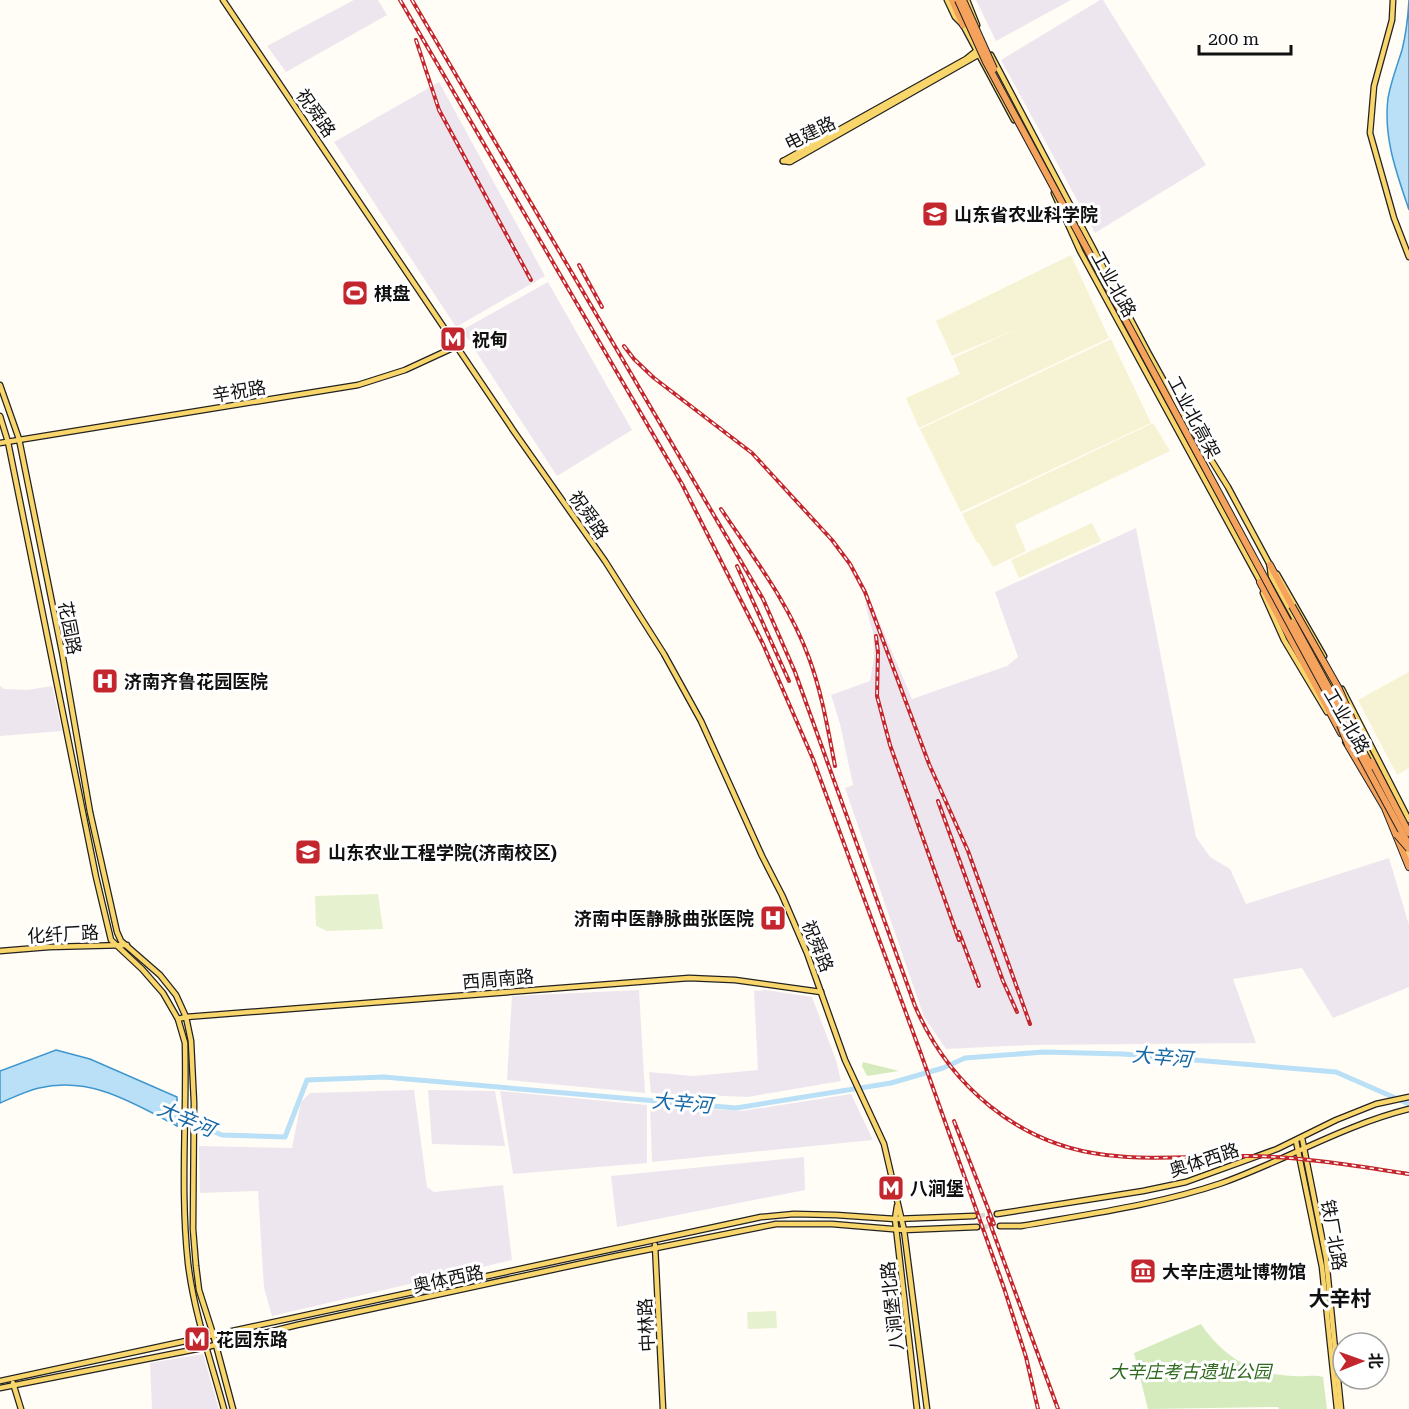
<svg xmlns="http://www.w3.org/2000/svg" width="1409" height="1409" viewBox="0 0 1409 1409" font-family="'Roboto Serif','Noto Sans SC',serif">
<rect width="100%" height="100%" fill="#fffdf5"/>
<!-- industrial -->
<g fill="#eee6ef">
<polygon points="354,0 378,0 387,15 286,72 267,46"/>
<polygon points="976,0 1071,0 996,41"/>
<polygon points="1100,0 1103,0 1206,165 1095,233 1001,60"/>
<polygon points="439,82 545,276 456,327 334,142"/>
<polygon points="548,282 632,430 557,476 462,330"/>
<polygon points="1136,528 1196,837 1210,857 1230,869 1246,904 1389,858 1409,925 1409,987 1333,1018 1302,968 1233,979 1256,1043 1031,1045 946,1049 924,1017 845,788 853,785 840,724 831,695 870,681 874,657 873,633 865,604 871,602 912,699 1007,666 1018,657 995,592"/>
<polygon points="0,686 4,689 27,690 52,686 62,731 0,736"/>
<polygon points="639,990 645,1093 507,1080 512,996"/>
<polygon points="766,990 812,997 836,1060 841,1081 748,1097 651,1093 649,1072 693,1076 758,1070 754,991"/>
<polygon points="414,1090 427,1187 434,1192 503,1185 512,1260 272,1316 264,1288 258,1191 200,1193 199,1146 292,1148 301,1102 310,1093"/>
<polygon points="428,1090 495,1091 505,1146 432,1144"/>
<polygon points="500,1091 647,1105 647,1163 513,1174"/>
<polygon points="851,1094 873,1140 652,1162 650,1105 742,1111"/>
<polygon points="804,1157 805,1190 617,1227 611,1176"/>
<polygon points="203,1354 219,1409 152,1409 150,1363"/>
</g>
<!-- farmland -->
<g fill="#f6f3d4">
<polygon points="1071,255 1109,338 919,428 906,398 960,374 953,358 1022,327 952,356 936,321"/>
<polygon points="1111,339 1151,423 961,512 920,429"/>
<polygon points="1153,423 1170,451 1015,525 1026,551 993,567 979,543 977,543 962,514"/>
<polygon points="1092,523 1101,541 1019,578 1011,560"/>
<polygon points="1409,672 1409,768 1397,775 1358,700"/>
</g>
<!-- green -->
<g fill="#d5ebbd">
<polygon points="863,1062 899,1071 867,1076 862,1066"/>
<path d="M 1201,1324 C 1225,1359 1253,1374 1295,1376 C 1305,1377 1315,1374 1323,1377 L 1327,1409 L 1279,1409 L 1278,1407 L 1148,1409 L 1134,1353 Z"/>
</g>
<!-- pitch -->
<g fill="#e6f2cf">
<polygon points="378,894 383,929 327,931 316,926 315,896"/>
<polygon points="776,1311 777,1328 748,1329 747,1312"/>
</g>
<!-- water -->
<g fill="#b9e0f7" stroke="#3f96cf" stroke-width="1.5">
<path d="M 1409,0 L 1409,210 C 1397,174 1383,138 1388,98 C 1391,81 1397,66 1402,50 C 1406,34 1408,17 1409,0 Z"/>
<path d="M 56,1050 L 90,1059 L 177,1097 L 177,1126 C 133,1103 91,1076 39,1088 C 26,1091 12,1098 0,1103 L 0,1071 Z"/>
</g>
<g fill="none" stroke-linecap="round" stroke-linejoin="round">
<!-- river -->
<polyline stroke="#b9e0f7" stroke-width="5" points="173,1115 222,1135 285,1137 307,1080 384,1077 736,1108 891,1083 943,1068 965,1058 1044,1052 1123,1054 1336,1072 1409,1104"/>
<!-- major-tunnel -->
<g stroke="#dbdad3" stroke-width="4.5" stroke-dasharray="4.5 2" stroke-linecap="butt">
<polyline points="974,1216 997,1214"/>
<polyline points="977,1227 1000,1226"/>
</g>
<defs>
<g id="major">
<polyline points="947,0 955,17 963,25 1014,120"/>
<polyline points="967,0 977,25"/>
<polyline points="1393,0 1392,20 1374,86 1370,133 1394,218 1409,257"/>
<polyline points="991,55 1149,354 1179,408 1228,487 1270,565"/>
<polyline points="783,161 790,162 978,55"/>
<polyline points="783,161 966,59 976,51"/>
<polyline points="1054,193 1080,251 1261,583"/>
<polyline points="0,385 19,439 62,652 90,812 117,932 121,941 160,975 176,995 186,1017 191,1041 194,1103 193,1229 196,1266 199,1290 213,1334 233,1409"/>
<path d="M 0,416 L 8,442 L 96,877 L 111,940 L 142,969 L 163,993 L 178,1019 L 185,1043 C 187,1116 180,1190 188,1263 C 194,1313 211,1361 224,1409"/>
<polyline points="0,443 358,385 405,370 457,346"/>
<polyline points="1270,568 1271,576 1347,714"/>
<polyline points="1277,574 1324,656"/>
<polyline points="1263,593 1284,640 1327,712"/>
<polyline points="1342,689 1409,820"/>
<polyline points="1355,729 1374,764"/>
<polyline points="1404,846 1409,857"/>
<polyline points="0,951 49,947 127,945"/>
<polyline points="178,1019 186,1017 689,978 735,980 821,992"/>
<polyline points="1302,1138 1326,1258 1341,1409"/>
<polyline points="1296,1141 1322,1267 1337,1409"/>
<polyline points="897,1206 895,1219 917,1409"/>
<polyline points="997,1214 1143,1191 1186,1182 1277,1149 1336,1120 1376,1104 1409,1097"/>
<path d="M 1000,1226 L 1021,1226 C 1089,1214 1157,1205 1222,1183 C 1286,1160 1344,1125 1409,1109"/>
<polyline points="655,1245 663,1409"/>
<polyline points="0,1381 761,1217 794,1214 836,1215 895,1219 974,1216"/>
<polyline points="13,1383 21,1409"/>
<polyline points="0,1388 207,1347 297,1325 616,1256 776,1224 832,1224 904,1230 884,1144 845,1060 807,953 782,895 762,856 701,721 664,654 605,561 515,433 223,0"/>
<polyline points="927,1409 904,1230 977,1227"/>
</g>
<g id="highway">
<polyline points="952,0 963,25"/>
<polyline points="1270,565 1292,606"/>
<polyline points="1260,582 1341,733"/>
<polyline points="1346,742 1385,808 1409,867"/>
</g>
</defs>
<!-- major casing -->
<use href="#major" stroke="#222" stroke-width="7"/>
<!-- highway casing -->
<use href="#highway" stroke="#222" stroke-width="8"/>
<!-- major -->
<use href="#major" stroke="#f9d66b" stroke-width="4.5"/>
<!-- highway -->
<use href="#highway" stroke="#f5a25d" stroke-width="6"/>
<defs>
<g id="rail">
<polyline points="400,0 682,484 763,644 813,759 921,1054 1004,1288 1026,1357 1038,1409"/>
<path d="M 412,0 L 763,599 L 795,672 L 915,1006 C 949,1085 1018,1145 1106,1155 C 1154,1161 1203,1155 1251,1156 C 1304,1157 1357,1166 1409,1174"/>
<polyline points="416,40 439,110 531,280"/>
<polyline points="579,265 602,307"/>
<polyline points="624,346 634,359 654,378 752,453 832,540 850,564 865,592 929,764 968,851 1030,1024"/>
<path d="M 721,509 C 753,557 789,603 809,658 C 822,693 828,730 835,766"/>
<polyline points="737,566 789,681"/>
<polyline points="876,636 878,652 877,696 890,745 959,940"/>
<polyline points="938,801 1003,981 1017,1012"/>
<polyline points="959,932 979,986"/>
<polyline points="954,1121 994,1224"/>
<polyline points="988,1218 1058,1409"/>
</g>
</defs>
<!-- rail casing -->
<use href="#rail" stroke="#c4262e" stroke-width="4"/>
<!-- rail -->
<use href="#rail" stroke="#fff" stroke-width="1.5" stroke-dasharray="4.5" stroke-linecap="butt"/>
<defs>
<g id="highway-bridge">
<polyline points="958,0 986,62 1409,845"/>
<polyline points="963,0 994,69"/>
<polyline points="1292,606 1339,689 1357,731"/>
<polyline points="1293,622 1371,766"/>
<polyline points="1340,725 1348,745"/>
<polyline points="1372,762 1409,833"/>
<polyline points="1397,835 1409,849"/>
</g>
</defs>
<!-- highway-bridge casing -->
<use href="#highway-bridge" stroke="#222" stroke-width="8" stroke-linecap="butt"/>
<!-- highway-bridge -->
<use href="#highway-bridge" stroke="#f5a25d" stroke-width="6"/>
</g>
<!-- icons -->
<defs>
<symbol id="university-square" viewBox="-11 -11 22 22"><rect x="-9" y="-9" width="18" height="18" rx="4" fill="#c4262e" stroke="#fff"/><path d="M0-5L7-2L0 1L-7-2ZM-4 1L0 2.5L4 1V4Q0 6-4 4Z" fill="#fff"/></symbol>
<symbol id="stadium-square" viewBox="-11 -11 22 22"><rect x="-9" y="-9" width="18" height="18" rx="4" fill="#c4262e" stroke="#fff"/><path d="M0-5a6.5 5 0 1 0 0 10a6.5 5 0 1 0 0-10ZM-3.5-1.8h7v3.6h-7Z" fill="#fff"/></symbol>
<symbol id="metro-square" viewBox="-11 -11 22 22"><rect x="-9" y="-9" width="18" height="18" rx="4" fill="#c4262e" stroke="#fff"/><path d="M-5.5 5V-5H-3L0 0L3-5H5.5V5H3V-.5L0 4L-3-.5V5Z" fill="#fff"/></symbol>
<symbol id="hospital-square" viewBox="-11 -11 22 22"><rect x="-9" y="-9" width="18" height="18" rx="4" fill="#c4262e" stroke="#fff"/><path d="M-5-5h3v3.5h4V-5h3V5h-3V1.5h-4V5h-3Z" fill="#fff"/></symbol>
<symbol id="museum-square" viewBox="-11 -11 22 22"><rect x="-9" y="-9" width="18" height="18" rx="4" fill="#c4262e" stroke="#fff"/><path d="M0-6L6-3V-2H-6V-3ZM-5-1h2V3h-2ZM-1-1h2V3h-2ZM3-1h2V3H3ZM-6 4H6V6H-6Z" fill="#fff"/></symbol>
</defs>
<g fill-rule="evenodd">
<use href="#university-square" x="920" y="199" width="30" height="30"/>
<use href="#stadium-square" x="340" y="278" width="30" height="30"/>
<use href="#metro-square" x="438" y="324" width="30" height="30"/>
<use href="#hospital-square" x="90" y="666" width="30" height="30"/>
<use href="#university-square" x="293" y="837" width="30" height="30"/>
<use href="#hospital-square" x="758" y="903" width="30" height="30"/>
<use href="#metro-square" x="876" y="1173" width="30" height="30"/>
<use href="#museum-square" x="1128" y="1256" width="30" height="30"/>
<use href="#metro-square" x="182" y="1324" width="30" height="30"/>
</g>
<g text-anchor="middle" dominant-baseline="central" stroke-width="6" stroke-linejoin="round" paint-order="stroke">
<!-- street labels -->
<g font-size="18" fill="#111" stroke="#fff">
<text transform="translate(316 113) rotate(55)">祝舜路</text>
<text transform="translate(810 133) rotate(-26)">电建路</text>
<text transform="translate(1114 284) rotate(61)">工业北路</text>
<text transform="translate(239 391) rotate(-9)">辛祝路</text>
<text transform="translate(1194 417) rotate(62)">工业北高架</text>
<text transform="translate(589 515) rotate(55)">祝舜路</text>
<text transform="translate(70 628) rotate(79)">花园路</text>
<text transform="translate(1347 721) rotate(60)">工业北路</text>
<text transform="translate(63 934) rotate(-3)">化纤厂路</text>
<text transform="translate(818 946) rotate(68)">祝舜路</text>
<text transform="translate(498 979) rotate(-5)">西周南路</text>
<text transform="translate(1204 1160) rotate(-18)">奥体西路</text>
<text transform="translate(1334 1235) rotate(80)">铁厂北路</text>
<text transform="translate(448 1279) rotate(-12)">奥体西路</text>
<text transform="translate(892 1306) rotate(-96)">八涧堡北路</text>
<text transform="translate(646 1325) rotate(-93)">中林路</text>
</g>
<!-- poi labels -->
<g font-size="18" font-weight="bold" fill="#111" stroke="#fff" text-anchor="start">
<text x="954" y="214">山东省农业科学院</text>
<text x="374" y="293">棋盘</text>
<text x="472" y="339">祝甸</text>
<text x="124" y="681">济南齐鲁花园医院</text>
<text x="328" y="852">山东农业工程学院(济南校区)</text>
<text x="754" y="918" text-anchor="end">济南中医静脉曲张医院</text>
<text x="910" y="1188">八涧堡</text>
<text x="1162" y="1271">大辛庄遗址博物馆</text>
<text x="216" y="1339">花园东路</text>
</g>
<!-- park labels -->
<g font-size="18" font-style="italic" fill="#2f6b1f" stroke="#fff">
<text x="1190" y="1371">大辛庄考古遗址公园</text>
</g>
<!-- water labels -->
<g font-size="20" font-style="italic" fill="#1768a6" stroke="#fff">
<text transform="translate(1162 1057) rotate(5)">大辛河</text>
<text transform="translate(682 1103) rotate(5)">大辛河</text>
<text transform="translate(186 1119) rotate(23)">大辛河</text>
</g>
<!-- quarter labels -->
<g font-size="21" font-weight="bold" fill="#111" stroke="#fff">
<text x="1340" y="1299">大辛村</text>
</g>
</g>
<!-- north arrow -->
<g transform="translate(1361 1361) rotate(89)"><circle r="28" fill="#ffffff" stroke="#a0a0a0" stroke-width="1.5"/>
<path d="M0-4.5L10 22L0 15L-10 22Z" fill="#c4262e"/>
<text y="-9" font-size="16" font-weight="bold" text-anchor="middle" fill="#111111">北</text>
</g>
<!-- scale -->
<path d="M1199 45v9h92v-9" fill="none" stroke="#111111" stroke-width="3"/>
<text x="1208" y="45" font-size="18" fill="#111111" stroke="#ffffff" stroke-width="4.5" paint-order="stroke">200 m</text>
</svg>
